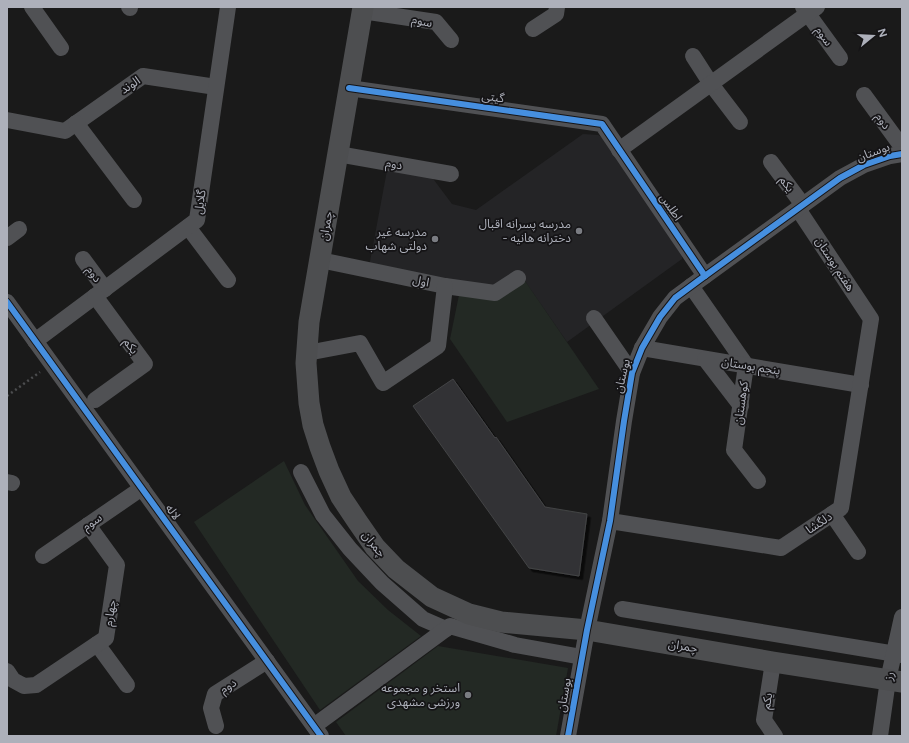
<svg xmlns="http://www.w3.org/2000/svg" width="909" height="743" viewBox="0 0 909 743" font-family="Figtree,'Noto Sans Arabic',sans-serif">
<defs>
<filter id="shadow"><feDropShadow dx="3.5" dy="3.5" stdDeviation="0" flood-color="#0009"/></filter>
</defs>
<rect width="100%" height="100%" fill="#1a1a1a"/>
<!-- built -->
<polygon fill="#242426" points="583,134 598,135 604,138 683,251 682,259 567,342 520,274 495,290 369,267 388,165 428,172 452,204 476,210"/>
<!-- green -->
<g fill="#232924">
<polygon points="523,278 599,389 507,422 450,339 459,295"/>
<polygon points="284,461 305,505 358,581 388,610 421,636 320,710 194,522"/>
<polygon points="438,646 568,668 556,736 346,736 336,722"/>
</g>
<!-- building -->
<polygon fill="#333334" stroke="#434446" filter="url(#shadow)" points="453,379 495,438 496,437 545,507 587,514 579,576 529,568 413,406"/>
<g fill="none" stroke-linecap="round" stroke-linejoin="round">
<!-- path -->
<polyline stroke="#4c4d4f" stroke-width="2.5" stroke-dasharray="2 3" stroke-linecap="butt" points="7,396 40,372"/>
<!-- minor -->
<g stroke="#505154" stroke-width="16">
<polyline points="32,7 61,48"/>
<polyline points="129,7 130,8"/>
<polyline points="803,7 840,58"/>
<polyline points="362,11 436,22 451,40"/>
<polyline points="533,29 556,14 557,7"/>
<polyline points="693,56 711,84 740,122"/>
<polyline points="349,88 602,124 705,276"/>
<polyline points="864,95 902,147"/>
<polyline points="7,120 65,131 143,76 216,87"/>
<polyline points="76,123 134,200"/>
<polyline points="619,150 817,7"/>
<polyline points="338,154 451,174"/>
<polyline points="771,162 803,205"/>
<polyline points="188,227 228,280"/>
<polyline points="7,238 19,229"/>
<polyline points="83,259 105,289"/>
<polyline points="320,260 445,286 495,293 518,278"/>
<polyline points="691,286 746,365 734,450 758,481"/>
<polyline points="7,302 321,736"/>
<polyline points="594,318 632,373"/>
<polyline points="35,341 197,220 228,7"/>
<polyline points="642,348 861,385"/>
<polyline points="307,353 360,343 383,383 438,346 445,286"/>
<polyline points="705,359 741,406"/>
<polyline points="95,400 145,364 95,296"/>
<polyline points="301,472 323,515 350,549 382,583 423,619 446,629"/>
<polyline points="7,482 12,483"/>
<polyline points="832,514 858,552"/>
<polyline points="610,521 781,548 841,508 871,319 798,209"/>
<polyline points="43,556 142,488"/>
<polyline points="622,609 902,655"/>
<polyline points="97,644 127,685"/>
<polyline points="773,662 764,720 775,736"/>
<polyline points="7,671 13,680 24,686 36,685 106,638 117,565 88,525"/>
<polyline points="216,726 211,708 215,694 267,661"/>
<polyline points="314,726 450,626 515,645 582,657"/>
<polyline points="568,736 587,630 610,521 624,421 632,373 642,348 660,317 675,298 698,281 840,178 864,165 890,156 902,154"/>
<polyline points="880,736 888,680 902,617"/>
</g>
<!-- major -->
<polyline stroke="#4d4e50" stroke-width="21" points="363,7 309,322 306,363 309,403 313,425 320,447 329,471 341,497 357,521 375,547 396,569 432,597 469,614 501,622 587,630 773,662 902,682"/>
<defs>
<g id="cycleway">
<polyline points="349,88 602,124 705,276"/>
<polyline points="7,302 321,736"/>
<polyline points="568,736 587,630 610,521 624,421 632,373 642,348 660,317 675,298 698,281 840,178 864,165 890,156 902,154"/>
</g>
</defs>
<!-- cycleway casing -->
<use href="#cycleway" stroke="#151416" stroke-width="8"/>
<!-- cycleway -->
<use href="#cycleway" stroke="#468fdf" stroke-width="6"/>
</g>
<!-- markers -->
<g fill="#7a7c82" stroke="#151416" stroke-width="1.5">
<circle cx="579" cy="231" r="4"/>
<circle cx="435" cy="239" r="4"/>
<circle cx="468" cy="695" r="4"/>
</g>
<g text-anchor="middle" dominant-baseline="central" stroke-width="3.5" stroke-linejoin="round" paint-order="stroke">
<!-- street labels -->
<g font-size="12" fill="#adb0ba" stroke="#151416">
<text transform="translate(422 21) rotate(12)">سوم</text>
<text transform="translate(824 36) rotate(54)">سوم</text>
<text transform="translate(130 85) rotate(-34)">الوند</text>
<text transform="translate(493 97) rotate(8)">گیتی</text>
<text transform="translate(883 121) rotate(54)">دوم</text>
<text transform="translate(873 152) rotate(-20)">بوستان</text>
<text transform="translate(394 164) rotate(10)">دوم</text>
<text transform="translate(787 184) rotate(54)">یکم</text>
<text transform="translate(200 202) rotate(-82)">گلایل</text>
<text transform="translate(671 207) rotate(56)">اطلس</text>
<text transform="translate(326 226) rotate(-80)">چمران</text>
<text transform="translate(835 264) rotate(57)">هفتم بوستان</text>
<text transform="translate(94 274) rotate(54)">دوم</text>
<text transform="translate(421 281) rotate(12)">اول</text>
<text transform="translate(131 346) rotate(54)">یکم</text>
<text transform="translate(751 366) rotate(9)">پنجم بوستان</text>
<text transform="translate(622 376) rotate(-76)">بوستان</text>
<text transform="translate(741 403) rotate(-82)">کوهستان</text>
<text transform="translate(173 512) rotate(54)">لاله</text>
<text transform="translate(92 522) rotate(-35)">سوم</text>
<text transform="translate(819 523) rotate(-34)">دلگشا</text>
<text transform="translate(374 544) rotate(51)">چمران</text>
<text transform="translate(110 613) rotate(-81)">چهارم</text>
<text transform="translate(683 646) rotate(10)">چمران</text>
<text transform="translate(889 676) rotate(-79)">رز</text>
<text transform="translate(228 686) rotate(-33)">دوم</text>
<text transform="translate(564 695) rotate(-80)">بوستان</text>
<text transform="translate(767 701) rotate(-81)">یکم</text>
</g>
<!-- poi labels -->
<g font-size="12" fill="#adb0ba" stroke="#151416" text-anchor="end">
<text x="571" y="224">مدرسه پسرانه اقبال<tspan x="571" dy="14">- دخترانه هانیه</tspan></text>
<text x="427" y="232">مدرسه غیر<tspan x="427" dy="14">دولتی شهاب</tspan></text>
<text x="460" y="688">استخر و مجموعه<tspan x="460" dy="14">ورزشی مشهدی</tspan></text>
</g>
</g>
<!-- border -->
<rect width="909" height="743" fill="none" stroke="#adb0ba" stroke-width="16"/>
<!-- north arrow -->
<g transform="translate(873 36) rotate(72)" stroke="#151416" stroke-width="3" paint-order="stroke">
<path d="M0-3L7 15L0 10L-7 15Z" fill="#adb0ba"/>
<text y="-6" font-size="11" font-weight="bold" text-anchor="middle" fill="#adb0ba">N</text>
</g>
</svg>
